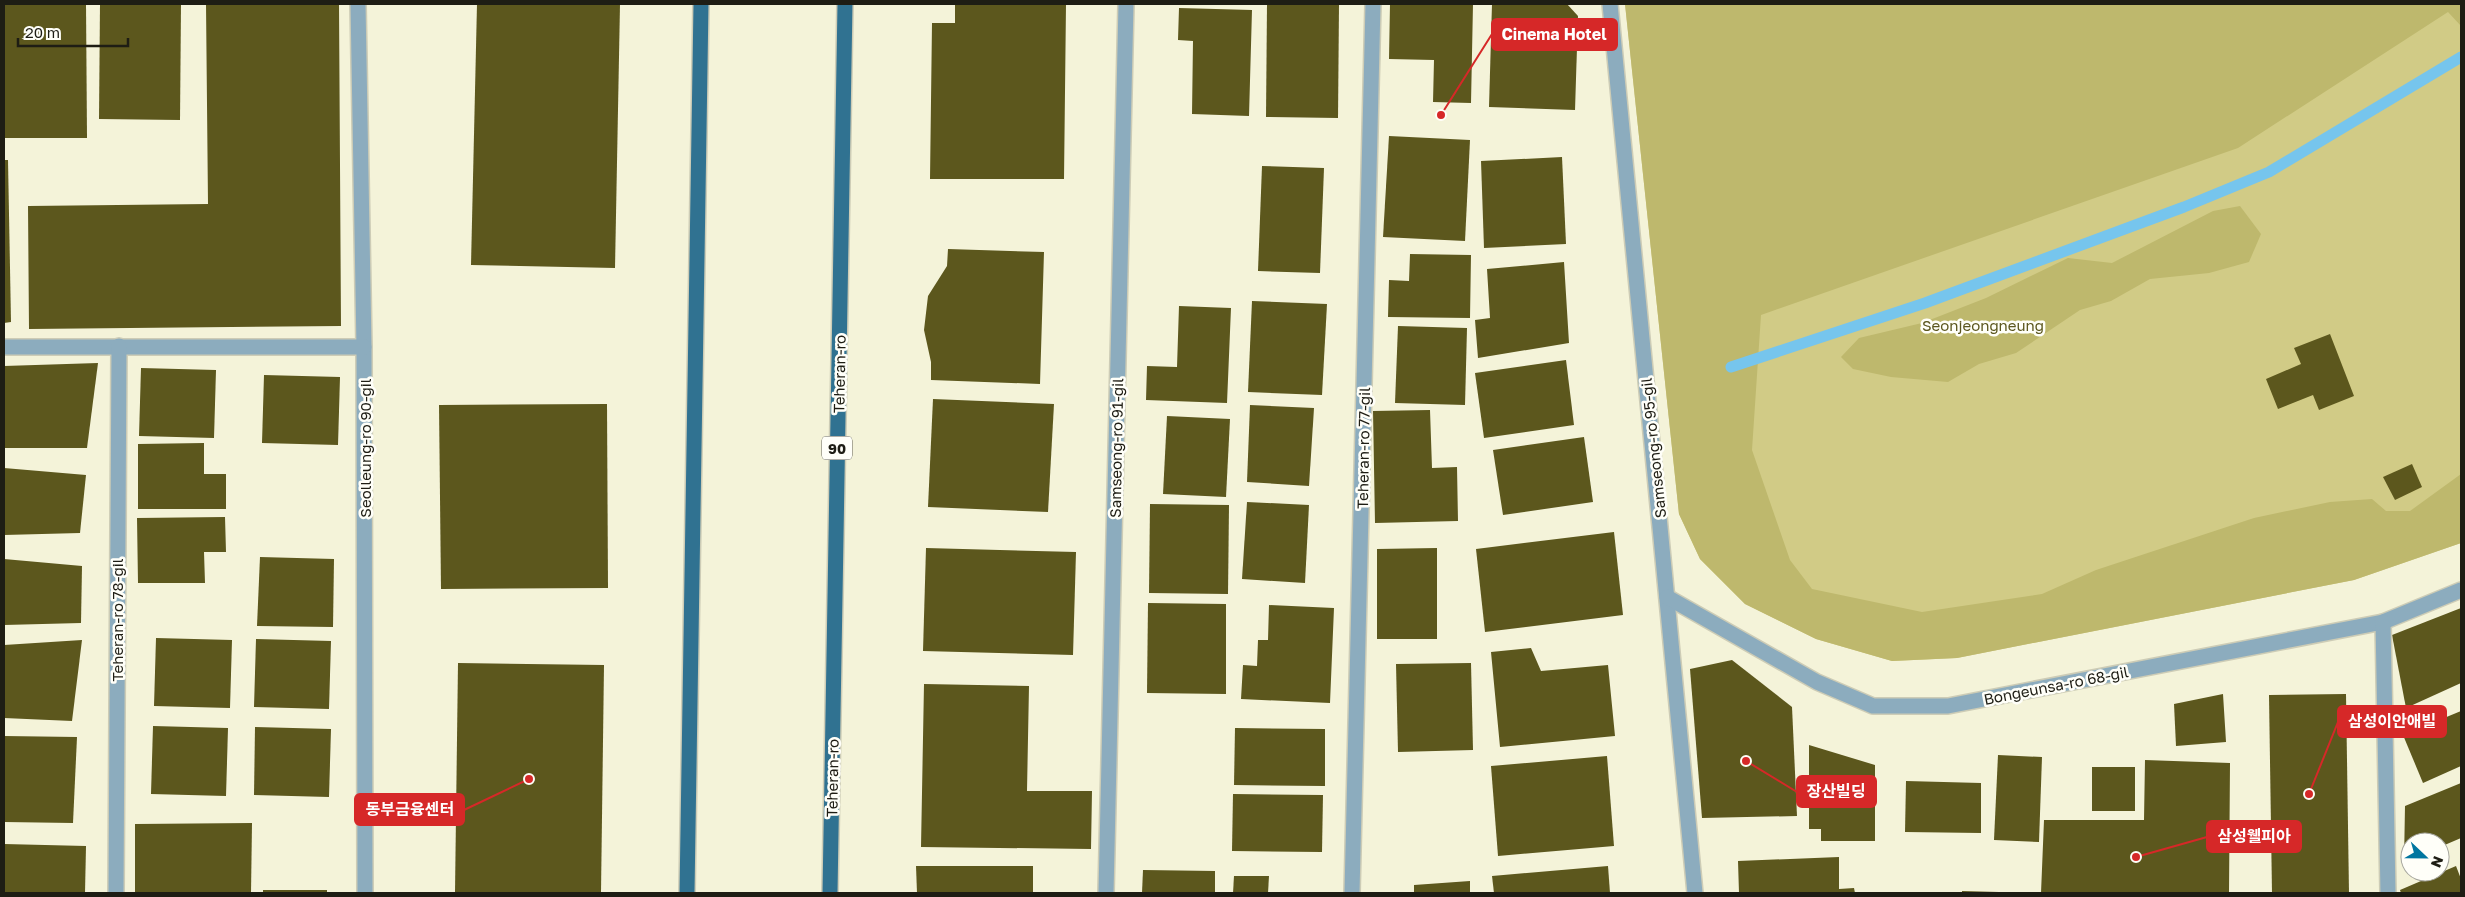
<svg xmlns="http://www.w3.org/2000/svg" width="2465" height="897" viewBox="0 0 2465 897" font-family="'Golos Text','Noto Sans KR',sans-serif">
<rect width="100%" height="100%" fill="#f4f3d9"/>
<!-- green -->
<polygon fill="#d1cb86" points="1625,4 2461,4 2461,543 2354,580 1957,658 1892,661 1816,639 1745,604 1700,559 1679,514"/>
<!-- forest -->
<g fill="#beb86d">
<polygon points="1625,4 2461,4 2461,26 2448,12 2238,148 1761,315 1752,450 1790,560 1812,589 1922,612 2042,594 2096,570 2254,518 2330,502 2372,499 2386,511 2410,511 2461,474 2461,543 2354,580 1957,658 1892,661 1816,639 1745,604 1700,559 1679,514"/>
<polygon points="2240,206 2261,234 2249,262 2209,273 2150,279 2111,301 2080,310 2016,353 1979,364 1948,382 1891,377 1853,369 1841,357 1859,338 1922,323 1986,298 2068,258 2112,263 2213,211"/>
</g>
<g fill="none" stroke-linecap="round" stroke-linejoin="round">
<!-- stream -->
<polyline stroke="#76c5ed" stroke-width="11" points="1731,367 1925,303 2184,207 2269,172 2461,57"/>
</g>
<!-- building -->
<g fill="#5c571d">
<polygon points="4,4 86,4 87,138 4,138"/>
<polygon points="100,4 181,4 180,120 99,119"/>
<polygon points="206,4 339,4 341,326 29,329 28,206 208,204"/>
<polygon points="477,4 620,4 615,268 471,265"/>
<polygon points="955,4 1066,4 1064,179 930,179 932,23 955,23"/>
<polygon points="1267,4 1339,4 1338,118 1266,117"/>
<polygon points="1390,4 1473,4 1471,103 1433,102 1434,60 1389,59"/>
<polygon points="1492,4 1567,4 1578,16 1575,110 1489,107"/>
<polygon points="1179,8 1252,10 1249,116 1192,114 1193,41 1178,40"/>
<polygon points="1389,136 1470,140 1465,241 1383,237"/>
<polygon points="1562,157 1566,244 1484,248 1481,161"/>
<polygon points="4,160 8,160 11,322 4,323"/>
<polygon points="1262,166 1324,168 1320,273 1258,271"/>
<polygon points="948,249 1044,252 1040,384 931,380 931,362 924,330 928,296 947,266"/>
<polygon points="1410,254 1471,255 1470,318 1388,317 1389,280 1409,281"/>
<polygon points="1564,262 1569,343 1478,358 1475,320 1490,318 1487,269"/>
<polygon points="1252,301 1327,304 1322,395 1248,392"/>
<polygon points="1179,306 1231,308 1227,403 1146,400 1147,366 1177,367"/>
<polygon points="1398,326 1467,328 1465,405 1395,403"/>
<polygon points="2330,334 2354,396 2319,410 2313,395 2278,409 2266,379 2301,364 2294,348"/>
<polygon points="1566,360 1574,425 1484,438 1475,373"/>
<polygon points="98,363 87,448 4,448 4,366"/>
<polygon points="141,368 216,370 214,438 139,436"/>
<polygon points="264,375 340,377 338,445 262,443"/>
<polygon points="933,399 1054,404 1048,512 928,507"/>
<polygon points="607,404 608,588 441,589 439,405"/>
<polygon points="1250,405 1314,408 1309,486 1247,482"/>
<polygon points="1430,410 1432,468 1457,467 1458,521 1375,523 1373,411"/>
<polygon points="1167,416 1230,419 1226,497 1163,494"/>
<polygon points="1584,437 1593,502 1503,515 1493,450"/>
<polygon points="204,443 204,474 226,474 226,509 138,509 138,444"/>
<polygon points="2412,464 2422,487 2395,500 2383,477"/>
<polygon points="4,468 86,475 80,533 4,535"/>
<polygon points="1247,502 1309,505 1305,583 1242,579"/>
<polygon points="1150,504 1229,505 1228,594 1149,593"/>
<polygon points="225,517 226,552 204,552 205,583 138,583 137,518"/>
<polygon points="1614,532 1623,615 1485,632 1476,549"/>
<polygon points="926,548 1076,552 1073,655 923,651"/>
<polygon points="1437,548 1437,639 1377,639 1377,549"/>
<polygon points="260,557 334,559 333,627 257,626"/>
<polygon points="4,559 82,566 81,623 4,625"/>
<polygon points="1148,603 1226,604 1226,694 1147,693"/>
<polygon points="1269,605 1334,608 1330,703 1241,699 1243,665 1257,666 1258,640 1268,640"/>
<polygon points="2461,608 2461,683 2406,708 2392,635"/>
<polygon points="156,638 232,640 230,708 154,706"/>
<polygon points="256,639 331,641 329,709 254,707"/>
<polygon points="82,640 72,721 4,718 4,645"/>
<polygon points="1531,648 1541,671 1608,665 1615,736 1500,747 1491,652"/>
<polygon points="1732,660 1792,707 1797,816 1702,818 1690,669"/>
<polygon points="458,663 604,665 601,893 455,893"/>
<polygon points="1471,663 1473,750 1398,752 1396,664"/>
<polygon points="924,684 1029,686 1027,791 1092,791 1091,849 921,847"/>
<polygon points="2223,694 2226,742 2176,746 2174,704"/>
<polygon points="2346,694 2349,893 2272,893 2269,695"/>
<polygon points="2461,711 2461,766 2423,783 2403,735"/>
<polygon points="153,726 228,728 226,796 151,794"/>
<polygon points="255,727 331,729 329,797 254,795"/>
<polygon points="1235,728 1325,729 1325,786 1234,785"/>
<polygon points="4,736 77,737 73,823 4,822"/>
<polygon points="1809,745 1875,765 1875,841 1821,841 1821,829 1809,829"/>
<polygon points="1998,755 2042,757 2039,842 1994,840"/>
<polygon points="1607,756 1614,846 1498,856 1491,766"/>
<polygon points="2145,760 2230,763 2229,893 2041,893 2044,820 2144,820"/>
<rect x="2092" y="767" width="43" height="44"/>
<polygon points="1906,781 1981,783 1981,833 1905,832"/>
<polygon points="2461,783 2461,838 2440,847 2440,842 2410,842 2410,859 2404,862 2405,806"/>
<polygon points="1233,794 1323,795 1322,852 1232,851"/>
<polygon points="252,823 251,893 135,893 135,824"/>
<polygon points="4,844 86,846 85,893 4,893"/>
<polygon points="1839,857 1839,889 1854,888 1855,893 1739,893 1738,861"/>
<polygon points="916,866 1033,866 1033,893 917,893"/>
<polygon points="1608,866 1610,893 1494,893 1492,876"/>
<polygon points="2456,866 2461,879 2461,893 2401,893 2400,890"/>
<polygon points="1143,870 1215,871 1215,893 1142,893"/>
<polygon points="1234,876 1269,876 1268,893 1233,893"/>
<polygon points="1470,881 1470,893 1414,893 1414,885"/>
<rect x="263" y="890" width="64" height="3"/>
<polygon points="1962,891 1999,892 1999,893 1962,893"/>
</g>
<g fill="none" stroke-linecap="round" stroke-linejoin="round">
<defs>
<g id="minor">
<polyline points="358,4 364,347 365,893"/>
<polyline points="1610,4 1695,893"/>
<polyline points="4,347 364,347"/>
<polyline points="1667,597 1817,682 1873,706 1948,706 2383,622 2461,590"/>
<polyline points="2383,622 2388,893"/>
<polyline points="116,893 119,346"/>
<polyline points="1106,893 1126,4"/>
<polyline points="1352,893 1373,4"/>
</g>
<g id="major">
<polyline points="687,893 701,4"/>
<polyline points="830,893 845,4"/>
</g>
</defs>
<!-- minor casing -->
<use href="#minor" stroke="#cdccb6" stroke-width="18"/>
<!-- major casing -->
<use href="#major" stroke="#cdccb6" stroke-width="18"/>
<!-- minor -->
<use href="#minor" stroke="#8cacbe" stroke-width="15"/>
<!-- major -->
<use href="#major" stroke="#307291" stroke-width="15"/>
</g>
<g text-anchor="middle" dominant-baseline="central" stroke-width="5" stroke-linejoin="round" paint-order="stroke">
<!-- shield labels -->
<rect fill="#fffff9" stroke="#626159" stroke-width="1" x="822" y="436.5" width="30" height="23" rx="4"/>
<g font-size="14" font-weight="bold" fill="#1e1d14">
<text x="837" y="448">90</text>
</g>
<!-- park labels -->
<g font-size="15" fill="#5b561e" stroke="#fffff9">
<text x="1983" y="325">Seonjeongneung</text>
</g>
<!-- street labels -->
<g font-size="15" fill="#1e1d14" stroke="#fffff9">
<text transform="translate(839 374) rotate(-89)">Teheran-ro</text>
<text transform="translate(365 448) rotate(-90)">Seolleung-ro 90-gil</text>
<text transform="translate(1116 448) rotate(-89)">Samseong-ro 91-gil</text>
<text transform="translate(1363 448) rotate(-89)">Teheran-ro 77-gil</text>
<text transform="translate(1653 448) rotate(-96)">Samseong-ro 95-gil</text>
<text transform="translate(117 620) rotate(-90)">Teheran-ro 78-gil</text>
<text transform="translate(2056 685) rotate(-11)">Bongeunsa-ro 68-gil</text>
<text transform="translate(832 778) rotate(-89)">Teheran-ro</text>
</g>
</g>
<!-- callouts -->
<path fill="none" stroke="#d62828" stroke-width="2" d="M1441 115L1492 34M2309 794L2338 722M1746 761L1797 792M529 779L464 810M2136 857L2207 837"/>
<g fill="#d62828" stroke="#fffff9" stroke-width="2">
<circle cx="1441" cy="115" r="5"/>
<circle cx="2309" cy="794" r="5"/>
<circle cx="1746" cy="761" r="5"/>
<circle cx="529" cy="779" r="5"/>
<circle cx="2136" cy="857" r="5"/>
</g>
<g fill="#d62828" stroke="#d62828" stroke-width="2">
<rect x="1492" y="19" width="125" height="31" rx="5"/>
<rect x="2338" y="706" width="108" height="31" rx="5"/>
<rect x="1797" y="776" width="79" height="31" rx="5"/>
<rect x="355" y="794" width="109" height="31" rx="5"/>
<rect x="2207" y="821" width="94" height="31" rx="5"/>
</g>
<g font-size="16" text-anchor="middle" font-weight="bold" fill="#fff">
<text x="1554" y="40">Cinema Hotel</text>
<text x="2392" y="727">삼성이안애빌</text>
<text x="1836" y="797">장산빌딩</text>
<text x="410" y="815">동부금융센터</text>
<text x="2254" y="842">삼성웰피아</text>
</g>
<!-- border -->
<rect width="2465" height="897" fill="none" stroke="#1e1d14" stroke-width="10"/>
<!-- north arrow -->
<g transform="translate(2425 857) rotate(112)"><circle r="24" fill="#fffff9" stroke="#a5a59d"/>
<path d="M0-4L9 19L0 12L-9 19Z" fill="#0076a0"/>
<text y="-8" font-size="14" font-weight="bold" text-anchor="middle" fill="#1e1d14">N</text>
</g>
<!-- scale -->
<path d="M18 38v8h110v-8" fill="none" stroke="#1e1d14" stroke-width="2.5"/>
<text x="25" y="38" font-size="15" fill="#1e1d14" stroke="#fffff9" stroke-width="4" paint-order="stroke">20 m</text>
</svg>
